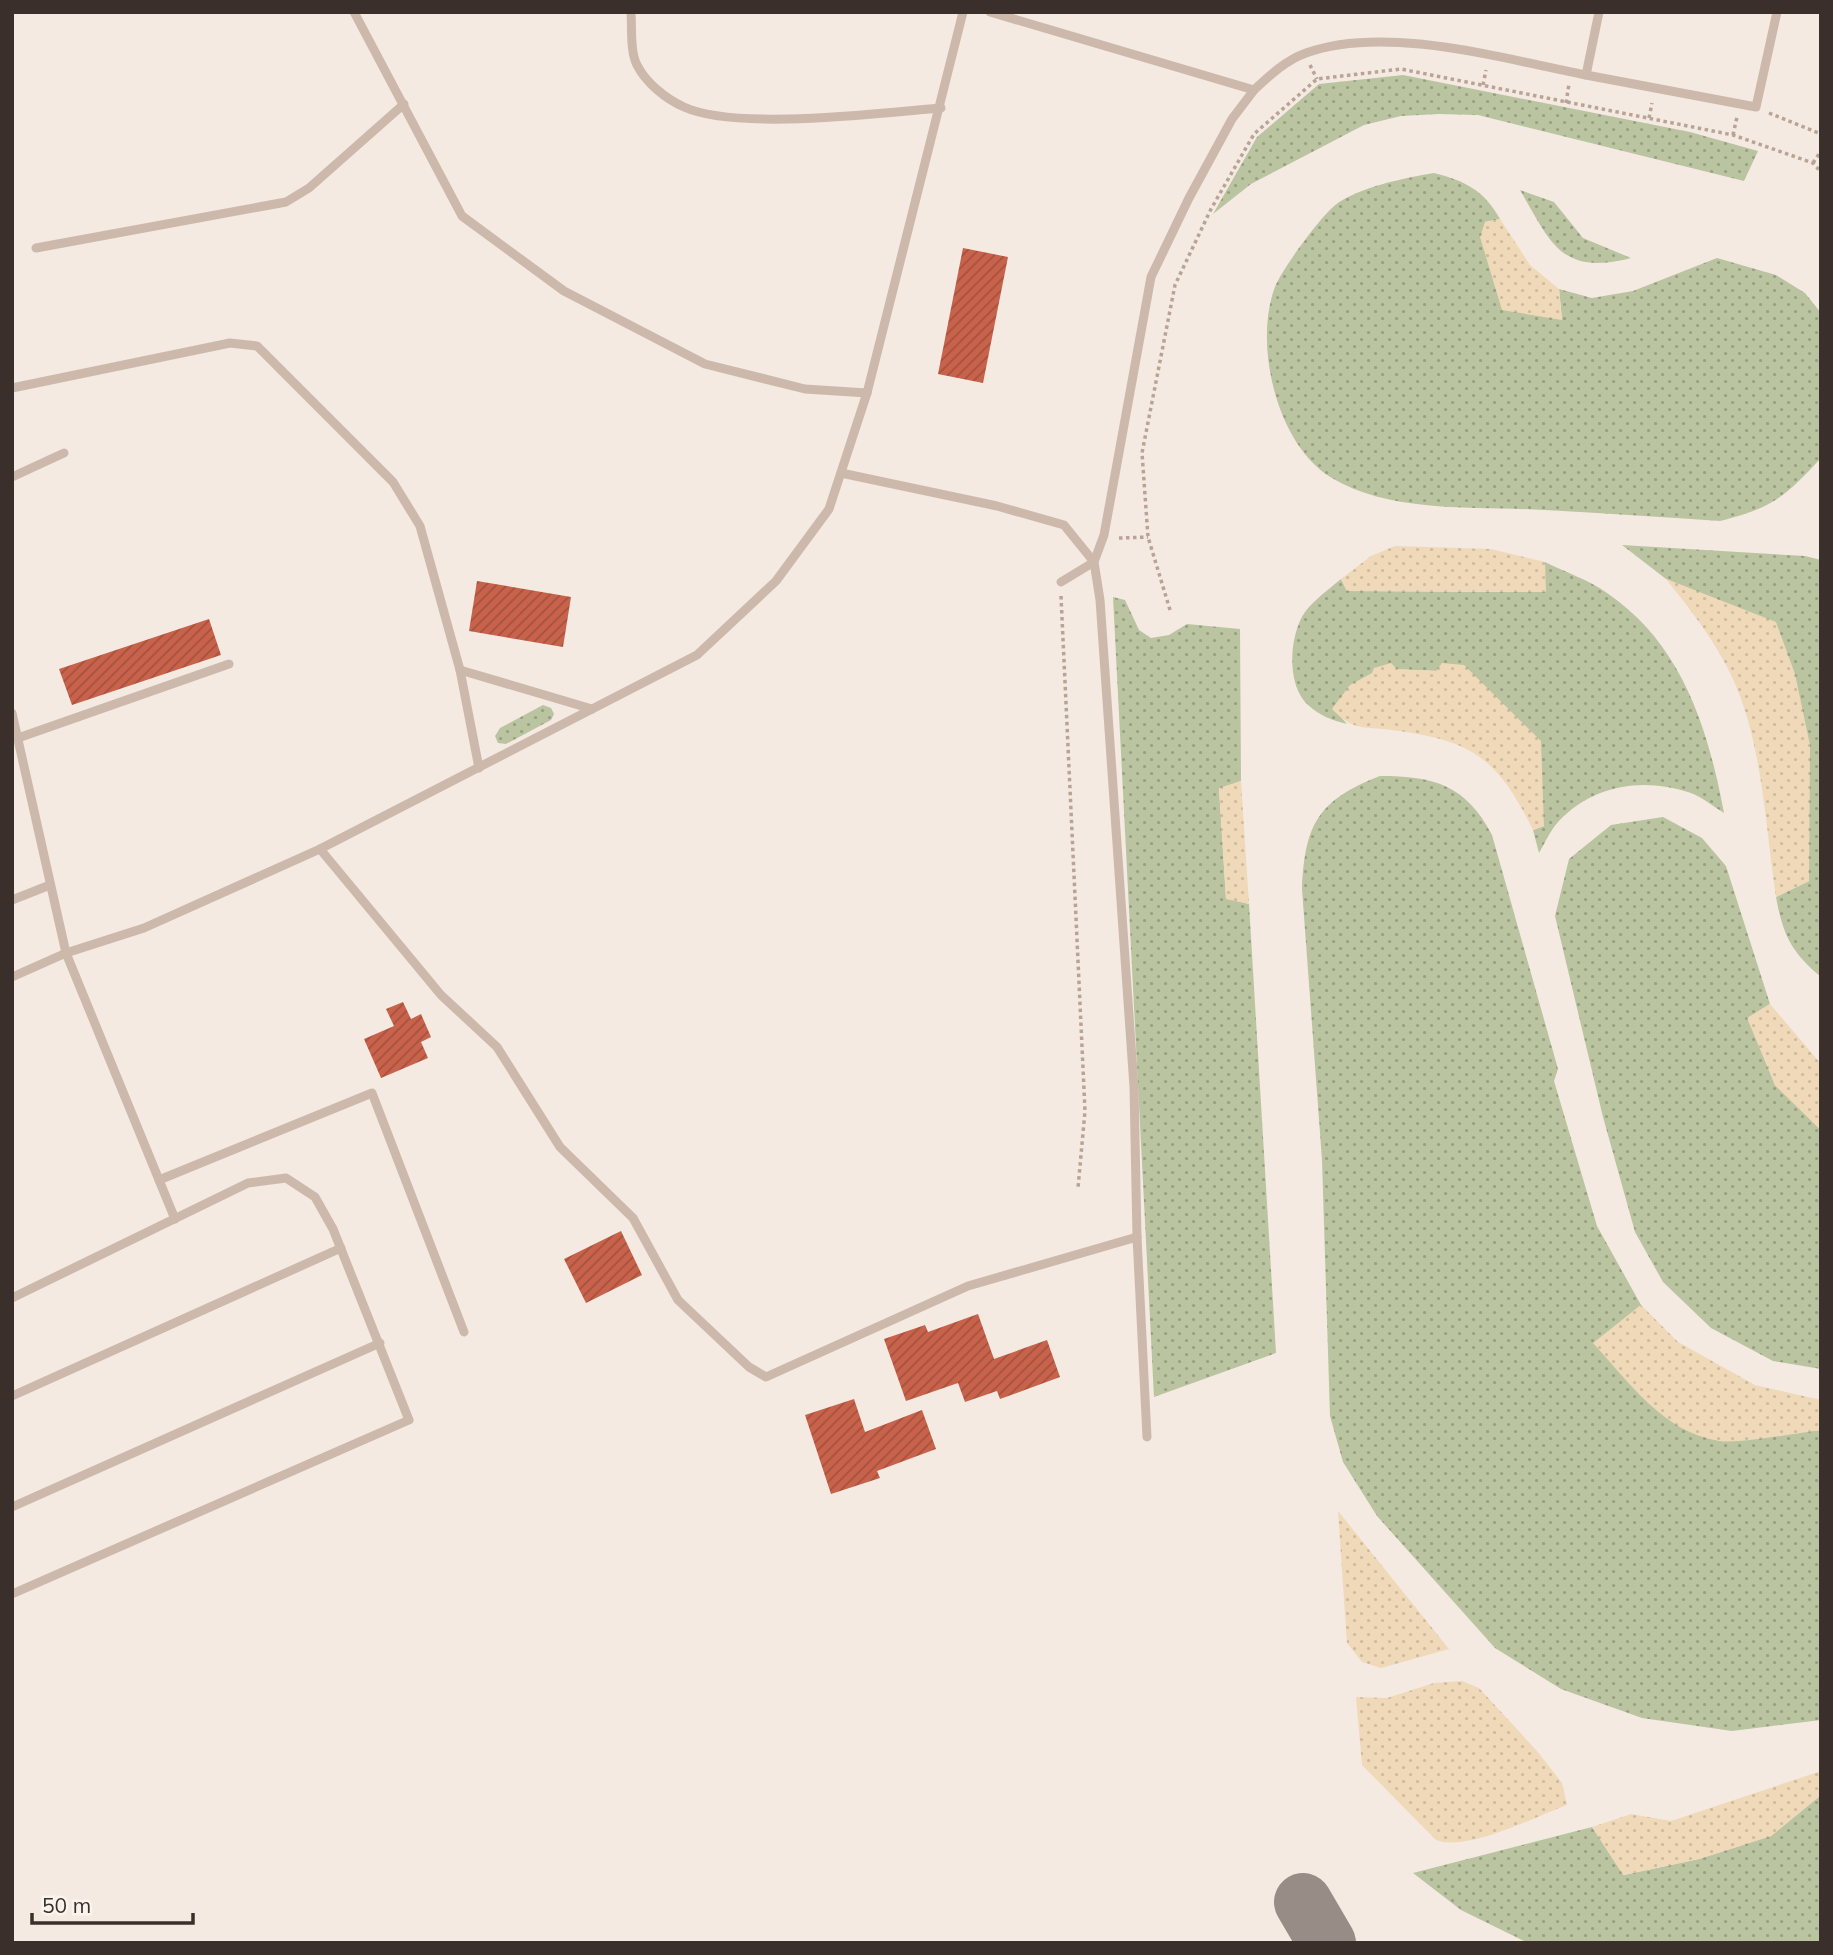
<svg xmlns="http://www.w3.org/2000/svg" width="1833" height="1955" viewBox="0 0 1833 1955" font-family="Mulish,sans-serif">
<defs>
<pattern id="grass-dots" width="8" height="8" patternUnits="userSpaceOnUse" patternTransform="scale(1.75)"><rect width="8" height="8" fill="#bac4a0"/><path d="M2 2h.1M6 6h.1" fill="none" stroke="#98a083" stroke-width="1.8" stroke-linecap="round"/></pattern>
<pattern id="sand-dots" width="8" height="8" patternUnits="userSpaceOnUse" patternTransform="scale(1.75)"><rect width="8" height="8" fill="#efd9b8"/><path d="M2 2h.1M6 6h.1" fill="none" stroke="#cebb9e" stroke-width="1.8" stroke-linecap="round"/></pattern>
<pattern id="building-hatch" width="6" height="6" patternUnits="userSpaceOnUse" patternTransform="scale(1.75)"><rect width="6" height="6" fill="#c8624b"/><path d="M-1 1l2-2M0 6l6-6M5 7l2-2" fill="none" stroke="#a4513f"/></pattern>
</defs>
<rect width="100%" height="100%" fill="#f4eae1"/>
<!-- grass -->
<g fill="url(#grass-dots)">
<polygon points="1403,75 1690,132 1758,151 1744,181 1478,115 1439,114 1401,116 1364,125 1251,184 1213,214 1257,137 1319,84"/>
<path d="M 1434,173 C 1465,181 1484,190 1500,219 L 1485,222 L 1562,319 L 1559,289 L 1592,298 L 1633,291 L 1717,258 L 1776,275 L 1805,293 L 1821,313 L 1821,458 C 1785,497 1772,508 1720,521 C 1662,517 1603,513 1545,510 C 1477,506 1392,514 1332,478 C 1277,446 1253,344 1275,287 C 1282,269 1319,219 1334,206 C 1358,187 1405,178 1434,173 Z"/>
<path d="M 1520,190 L 1554,202 L 1583,238 L 1631,258 C 1561,276 1551,243 1520,190 Z"/>
<path d="M 1622,545 L 1805,556 L 1821,560 L 1821,977 C 1791,952 1783,935 1776,897 L 1809,881 L 1776,623 L 1666,579 Z"/>
<path d="M 1545,562 C 1565,572 1589,580 1607,593 C 1682,644 1708,728 1724,813 C 1714,807 1702,797 1691,793 C 1644,777 1594,784 1559,821 C 1551,829 1545,843 1539,853 L 1533,830 L 1544,826 L 1437,671 C 1385,669 1366,664 1333,708 L 1347,724 C 1332,720 1320,716 1308,705 C 1286,685 1289,635 1305,612 C 1314,600 1329,589 1341,579 L 1347,591 L 1545,592 Z"/>
<polygon points="1113,597 1125,600 1139,630 1151,638 1169,635 1187,624 1240,629 1241,781 1219,789 1226,898 1249,904 1276,1353 1154,1397"/>
<polygon points="543,705 551,708 554,714 551,720 506,744 498,743 495,736 500,728"/>
<path d="M 1380,776 C 1434,776 1466,785 1492,835 L 1558,1069 L 1554,1081 L 1597,1226 L 1641,1305 L 1594,1343 L 1721,1441 L 1821,1430 L 1821,1720 L 1732,1731 L 1642,1718 L 1561,1689 L 1495,1648 L 1377,1516 L 1343,1462 L 1330,1416 L 1322,1160 L 1302,889 C 1305,824 1318,800 1380,776 Z"/>
<polygon points="1663,817 1702,838 1726,866 1770,1004 1748,1018 1775,1085 1821,1130 1821,1369 1773,1361 1711,1328 1663,1282 1635,1232 1603,1117 1555,916 1569,859 1611,825"/>
<polygon points="1821,1795 1821,1943 1528,1943 1461,1910 1413,1873 1592,1827 1624,1875 1699,1859 1771,1836"/>
</g>
<!-- sand -->
<g fill="url(#sand-dots)">
<polygon points="1500,219 1530,265 1559,289 1562,320 1502,310 1480,237 1485,222"/>
<polygon points="1395,546 1491,549 1545,562 1546,592 1347,591 1341,579 1371,556"/>
<path d="M 1666,579 L 1776,622 L 1795,674 L 1810,745 L 1809,881 L 1776,897 C 1765,825 1763,744 1732,677 C 1715,641 1691,610 1666,579 Z"/>
<path d="M 1391,663 L 1397,669 L 1436,671 L 1442,663 L 1464,665 L 1541,741 L 1544,826 L 1533,830 C 1497,757 1472,740 1391,730 C 1362,726 1353,731 1332,709 L 1350,685 L 1372,673 L 1374,668 Z"/>
<polygon points="1241,781 1249,904 1226,899 1219,788"/>
<polygon points="1770,1004 1821,1064 1821,1130 1775,1085 1747,1018"/>
<path d="M 1641,1305 L 1678,1342 L 1755,1385 L 1821,1400 L 1821,1430 C 1797,1433 1739,1444 1719,1441 C 1663,1432 1629,1382 1593,1343 Z"/>
<polygon points="1338,1511 1449,1649 1381,1668 1362,1662 1347,1643"/>
<path d="M 1462,1681 L 1479,1688 L 1537,1751 L 1562,1783 L 1567,1805 C 1534,1817 1468,1852 1436,1840 L 1362,1765 L 1356,1697 L 1387,1698 L 1434,1683 Z"/>
<polygon points="1821,1771 1821,1795 1771,1836 1699,1859 1623,1875 1592,1827 1631,1814 1671,1821"/>
</g>
<g fill="none" stroke-linecap="round" stroke-linejoin="round">
<!-- taxiway -->
<polyline stroke="#988c86" stroke-width="58" points="1303,1902 1327,1943"/>
</g>
<!-- building -->
<g fill="url(#building-hatch)">
<polygon points="963,248 1008,257 983,383 938,374"/>
<polygon points="477,581 571,597 563,647 469,631"/>
<polygon points="209,619 221,655 72,705 59,669"/>
<polygon points="403,1002 411,1019 421,1014 431,1037 421,1042 428,1058 381,1078 364,1039 394,1026 386,1009"/>
<polygon points="621,1231 642,1275 586,1303 564,1259"/>
<polygon points="978,1314 994,1359 1047,1340 1060,1377 1000,1399 997,1391 965,1402 958,1383 906,1401 884,1339 925,1325 928,1332"/>
<polygon points="854,1399 865,1432 922,1410 936,1449 877,1471 880,1478 831,1494 805,1415"/>
</g>
<g fill="none" stroke-linecap="round" stroke-linejoin="round">
<!-- path -->
<g stroke="#b9a396" stroke-width="3.5" stroke-dasharray="3.5 3.5" stroke-linecap="butt">
<polyline points="1310,65 1317,79"/>
<polyline points="1483,85 1486,70"/>
<polyline points="1566,103 1569,84"/>
<polyline points="1769,113 1821,134"/>
<polyline points="1649,118 1652,103"/>
<polyline points="1733,135 1737,117"/>
<polyline points="1813,163 1821,151"/>
<polyline points="1119,538 1148,537"/>
<polyline points="1061,596 1085,1111 1078,1188"/>
<polyline points="1170,610 1148,537 1142,453 1175,285 1211,209 1254,134 1317,79 1401,69 1733,135 1813,163 1821,172"/>
</g>
<!-- lane -->
<g stroke="#cdb9ac" stroke-width="9">
<polyline points="354,12 462,216 564,291 705,364 805,389 867,393 963,12"/>
<path d="M 631,12 C 632,27 630,52 637,65 C 646,83 666,99 684,107 C 737,131 879,113 941,108"/>
<polyline points="990,12 1254,90 1232,119 1189,198 1151,277 1104,535 1094,562 1100,600 1134,1087 1137,1237 1147,1437"/>
<polyline points="1586,75 1756,107 1777,12"/>
<path d="M 1254,90 C 1269,76 1286,60 1306,53 C 1385,24 1504,59 1586,75 L 1599,12"/>
<polyline points="36,248 286,202 309,188 404,104"/>
<polyline points="12,388 230,343 257,346 393,482 420,526 460,670 479,768"/>
<polyline points="841,473 997,506 1064,525 1094,562 1061,582"/>
<polyline points="12,477 64,453"/>
<polyline points="460,670 592,709"/>
<polyline points="12,713 66,953 175,1219"/>
<polyline points="18,738 229,664"/>
<polyline points="320,849 441,995 497,1047 560,1147 633,1218 678,1300 749,1367 766,1377 968,1286 1137,1237"/>
<polyline points="12,900 50,885"/>
<polyline points="12,977 66,953 144,928 320,849 697,655 776,581 829,509 867,393"/>
<polyline points="159,1180 372,1093 464,1332"/>
<polyline points="12,1298 248,1183 286,1178 315,1197 333,1229 409,1420 12,1594"/>
<polyline points="12,1396 341,1248"/>
<polyline points="12,1507 380,1343"/>
</g>
</g>
<!-- border -->
<rect width="1833" height="1955" fill="none" stroke="#3b2f2b" stroke-width="28"/>
<!-- scale -->
<path d="M32 1913v10h161v-10" fill="none" stroke="#3b2f2b" stroke-width="3.5"/>
<text x="42" y="1913" font-size="21" fill="#3b2f2b" stroke="#fbf4ee" stroke-width="5" paint-order="stroke">50 m</text>
</svg>
